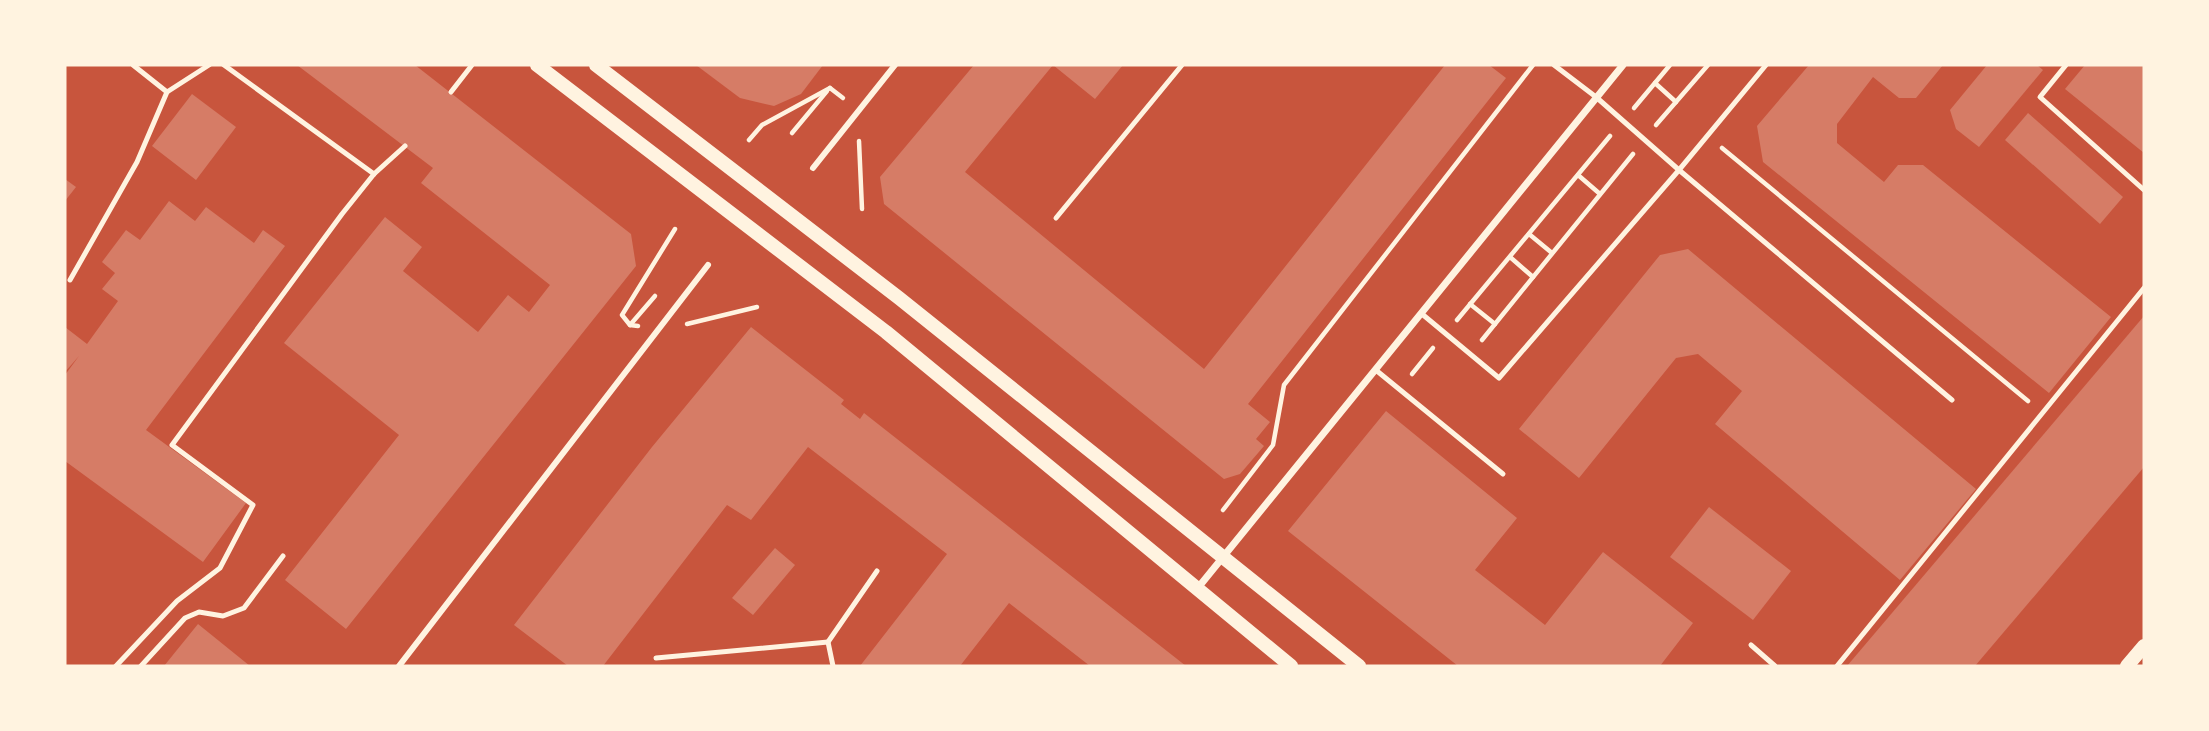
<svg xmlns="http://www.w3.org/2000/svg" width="2209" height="731" viewBox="0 0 2209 731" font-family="'Noto Sans',sans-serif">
<rect width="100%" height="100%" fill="#c8553d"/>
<!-- building -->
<g fill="#d67c66">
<polygon points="297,65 415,65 631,234 636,266 346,629 285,580 399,435 284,343 385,217 422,247 403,271 478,332 508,295 529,312 550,285 421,183 433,168"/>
<polygon points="696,65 823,65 801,94 774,106 740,98"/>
<polygon points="974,65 1053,65 965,172 1204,369 1445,65 1489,65 1506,78 1248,404 1270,422 1256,439 1264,446 1240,474 1224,479 884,204 880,177"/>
<polygon points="1053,65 1123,65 1095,99"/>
<polygon points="1809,65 1943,65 1916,98 1899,98 1873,77 1837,124 1837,143 1884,182 1898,165 1923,165 2111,317 2049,393 1763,162 1757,126"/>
<polygon points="1987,65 2037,65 2043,70 1979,147 1956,129 1950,110"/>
<polygon points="2085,65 2144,65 2144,153 2065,89"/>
<polygon points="192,94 236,127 196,180 152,146"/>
<polygon points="2028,113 2123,197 2100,224 2005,140"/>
<polygon points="65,179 76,187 65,201"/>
<polygon points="169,201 195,221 206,207 254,243 263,230 285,246 146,430 246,503 203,562 65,461 65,375 79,356 65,372 65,327 87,344 118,301 102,289 115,273 102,262 126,230 140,240"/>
<polygon points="1688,249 1976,489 1900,580 1715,424 1742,391 1698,354 1676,358 1579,478 1519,429 1660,255"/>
<polygon points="2144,316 2144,467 1975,666 1847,666"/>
<polygon points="751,327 844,400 841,404 860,419 864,413 1186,666 1090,666 1009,603 960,666 860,666 947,554 808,447 751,520 727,505 603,666 568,666 514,625 652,447"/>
<polygon points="1386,411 1517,518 1475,570 1545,625 1603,552 1693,623 1660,666 1458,666 1288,531"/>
<polygon points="1709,507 1791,571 1753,620 1670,557"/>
<polygon points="775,548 795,565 753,615 732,598"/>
<polygon points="198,624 250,666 164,666"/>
</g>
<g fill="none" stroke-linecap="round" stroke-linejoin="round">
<!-- path -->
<g stroke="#fff3e0" stroke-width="4.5">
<polyline points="1655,83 1676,102"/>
<polyline points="830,88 843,98"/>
<polyline points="1634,108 1670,65"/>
<polyline points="1656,125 1708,65"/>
<polyline points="792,133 827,91"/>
<polyline points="749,140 762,125 830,88"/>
<polyline points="859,141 862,209"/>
<polyline points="1722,148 2028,401"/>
<polyline points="1578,175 1600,194"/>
<polyline points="1529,234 1552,253"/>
<polyline points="1510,257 1533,277"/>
<polyline points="1470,304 1495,324"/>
<polyline points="1457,320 1610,136"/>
<polyline points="687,324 757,307"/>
<polyline points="630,325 655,296"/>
<polyline points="638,326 630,325 622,315 675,229"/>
<polyline points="1482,340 1633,154"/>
<polyline points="1412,374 1433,348"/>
<polyline points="1223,510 1273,445 1284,385 1533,65"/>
</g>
<!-- service -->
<g stroke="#fff3e0" stroke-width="5">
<polyline points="133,65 167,92 209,65"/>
<polyline points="224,65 374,174"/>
<polyline points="1554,65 1596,97 1679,170 1952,400"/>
<polyline points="2066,65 2040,97 2144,190"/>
<polyline points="451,92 472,65"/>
<polyline points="1056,218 1182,65"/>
<polyline points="70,280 137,162 167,92"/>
<polyline points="1422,314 1499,378 1679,170 1766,65"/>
<polyline points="1377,371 1503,474"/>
<polyline points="828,642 877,571"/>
<polyline points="1751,645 1775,666"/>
<polyline points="656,658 828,642 833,666"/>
<polyline points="116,666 177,601 220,568 253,505 172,445 342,214 374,174 405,146"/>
<polyline points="141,666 185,618 199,612 223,616 244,608 283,556"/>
<polyline points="1837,666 2144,288"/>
</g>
<!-- pedestrian -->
<g stroke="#fff3e0" stroke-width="6">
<polyline points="813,168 895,65"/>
<polyline points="399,666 708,265"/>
</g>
<!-- minor -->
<polyline stroke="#fff3e0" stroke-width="7" points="1197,589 1623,65"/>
<!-- secondary -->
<g stroke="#fff3e0" stroke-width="14">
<polyline points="537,65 886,332 1291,666"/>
<polyline points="596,65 899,298 1359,666"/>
<polyline points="2127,666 2144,646"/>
</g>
</g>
<!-- border -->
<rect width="2209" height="731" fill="none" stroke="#fff3e0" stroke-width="133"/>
</svg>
